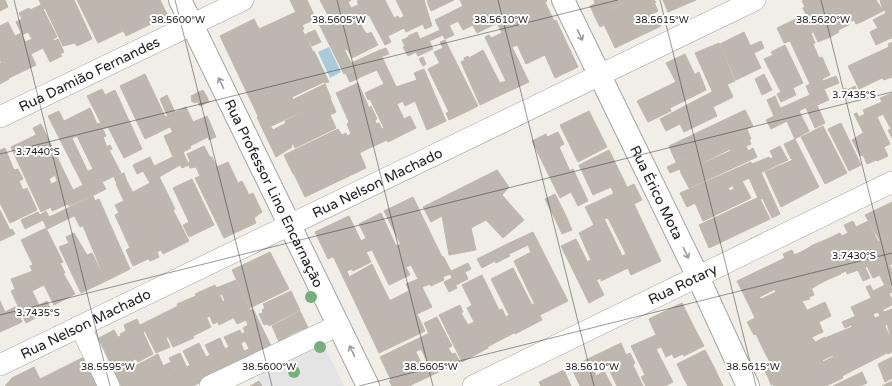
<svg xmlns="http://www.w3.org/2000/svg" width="892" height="386" viewBox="0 0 892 386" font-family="'Varela Round',sans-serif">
<rect width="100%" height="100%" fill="#f0eee7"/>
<!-- parking -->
<polygon fill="#e4e4e4" points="319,335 344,386 262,386 253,367"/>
<!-- water -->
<polygon fill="#aacbdb" points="329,47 341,72 330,78 318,52"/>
<!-- building -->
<g fill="#bdb7b0" stroke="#c1b7aa">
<polygon points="0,0 5,0 8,7 0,11"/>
<polygon points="39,0 74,0 92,39 77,46 75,43 63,46 45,8 43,9"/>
<polygon points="77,0 108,0 123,31 98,43"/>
<polygon points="108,0 124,0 111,6"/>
<polygon points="124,0 160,0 168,16 126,36 111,6"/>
<polygon points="290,0 307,0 316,19 302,25"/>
<polygon points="320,0 351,0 348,2 351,8 358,5 364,18 359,20 363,29 367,34 371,32 378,45 352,58 347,49 345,50 340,41 343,40 333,20 331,21"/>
<polygon points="360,0 385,0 394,18 398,16 404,28 388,36 391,42 385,45 369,15 364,18 357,1"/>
<polygon points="396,0 424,0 432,26 425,29 423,24 406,32 399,19 404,16"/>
<polygon points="429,0 454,0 431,11 427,1"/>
<polygon points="460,0 501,0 468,16"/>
<polygon points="501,0 546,0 547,1 506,21 497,2"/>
<polygon points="594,0 603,0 595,4"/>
<polygon points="603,0 638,0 632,3 631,0 622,3 595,17 590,6"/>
<polygon points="631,0 632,3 638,0 654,0 656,2 600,27 595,17"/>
<polygon points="663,0 696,0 668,12"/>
<polygon points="805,0 812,0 830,37 818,42 803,8 805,7 802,1"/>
<polygon points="812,0 824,0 839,32 830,37"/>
<polygon points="824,0 837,0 849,25 838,30"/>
<polygon points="837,0 850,0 861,22 856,24 854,20 847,22"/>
<polygon points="850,0 876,0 883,11 861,22"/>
<polygon points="880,0 892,0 892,7 883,11"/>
<polygon points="497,2 517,45 512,47 529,82 505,93 500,83 506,81 485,37 489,35 491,38 502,33 497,23 477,33 468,16"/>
<polygon points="545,2 554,21 515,40 506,21"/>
<polygon points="654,2 658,11 609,35 604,25"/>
<polygon points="41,5 57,37 53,39 54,41 58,39 64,52 60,54 62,56 50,62 43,48 31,54 25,42 32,39 28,32 22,35 16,22 22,19 19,13 29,8 30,10"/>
<polygon points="463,6 468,16 440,30 435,20"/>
<polygon points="892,7 892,39 891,38 876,45 870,32 878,28 873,20 886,13 885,10"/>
<polygon points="296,12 304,29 302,30 305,35 306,35 313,52 314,51 329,82 325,83 324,82 292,97 293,100 258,116 220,36 254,19 259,29"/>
<polygon points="653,13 661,26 615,48 609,35"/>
<polygon points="468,16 473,25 463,30 458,21"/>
<polygon points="802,16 806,25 810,23 813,32 811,33 815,43 813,44 819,58 822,57 830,75 822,79 823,81 836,76 839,83 810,95 806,86 810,84 790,41 784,43 777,28"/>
<polygon points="330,19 331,21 333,20 343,40 340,41 354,69 344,74 319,24"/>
<polygon points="556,20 578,67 555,78 545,55 526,64 515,40"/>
<polygon points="8,22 15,36 21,33 36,65 9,78 0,60 0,26"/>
<polygon points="449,25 454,35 445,39 440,30"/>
<polygon points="315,30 321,42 312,46 306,34"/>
<polygon points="440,30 443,35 429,41 427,36"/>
<polygon points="417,32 420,39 411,43 408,36"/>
<polygon points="744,32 761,68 736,80 720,44"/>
<polygon points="427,36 433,49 418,56 411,43"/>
<polygon points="409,37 411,43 405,46 402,40"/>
<polygon points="445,40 478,106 464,113 434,52 443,48 440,42"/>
<polygon points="761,41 764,48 754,53 750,46"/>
<polygon points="892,42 892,77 884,80 882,78 859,89 848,66 889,47 888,44"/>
<polygon points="411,43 416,52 408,56 403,47"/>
<polygon points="719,43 735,81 712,91 695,53"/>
<polygon points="785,45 803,83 793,88 796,95 781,102 777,94 781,92 764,59 773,55 771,52"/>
<polygon points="386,48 389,54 383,56 380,50"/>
<polygon points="380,50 383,56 354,70 351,63"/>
<polygon points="483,50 505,93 480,105 461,62 465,60 464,58 468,56 469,58"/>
<polygon points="685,54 694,73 693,75 699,72 706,90 670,108 671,111 648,122 637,101 676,82 666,63"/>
<polygon points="382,57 403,101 397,104 404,119 410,116 416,128 388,142 382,129 384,128 370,99 368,100 365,93 384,84 377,70 358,78 354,70"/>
<polygon points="423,57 426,64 423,66 419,59"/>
<polygon points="1,63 9,79 0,84 0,64"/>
<polygon points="440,63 464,113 449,120 446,113 449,112 428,69"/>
<polygon points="424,69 446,121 427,130 415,101 405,106 396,87 417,80 414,73"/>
<polygon points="354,70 359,78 350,82 346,74"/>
<polygon points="145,74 170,127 145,139 120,86"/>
<polygon points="764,74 772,90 762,95 755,79"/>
<polygon points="358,83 369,108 371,106 377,119 375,120 376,124 379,123 387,140 359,153 347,124 349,122 336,93"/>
<polygon points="325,84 331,98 263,130 257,117"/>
<polygon points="727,84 733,97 713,107 717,116 684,132 680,124 666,131 660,119"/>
<polygon points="855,86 858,92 846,98 842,90 846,88 847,90"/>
<polygon points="102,89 105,95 115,90 142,149 124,158 108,127 104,129 87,96"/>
<polygon points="824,89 829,100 817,105 812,94"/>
<polygon points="203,90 207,97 194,103 193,101 192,102 191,96"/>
<polygon points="892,93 892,110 877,117 890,144 884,147 873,124 870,125 869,121 860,126 854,114 857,113 859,117 865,114 863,110 882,102 880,98"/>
<polygon points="812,94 816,102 799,111 809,131 795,139 781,108"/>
<polygon points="167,95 175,112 167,115 160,99"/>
<polygon points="775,96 782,112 774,116 767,100"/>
<polygon points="207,97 209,102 200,106 197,101"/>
<polygon points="330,98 336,112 330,115 336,128 295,148 293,144 291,145 292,147 276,157 263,130 271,127 273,130 286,123 285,121"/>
<polygon points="816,103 825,123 815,128 806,108"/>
<polygon points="186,107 193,122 207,116 216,137 209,140 208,137 190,146 191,148 183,152 165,117"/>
<polygon points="90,108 97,124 100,123 106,136 103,137 107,147 110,145 112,149 109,150 121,173 102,182 106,189 98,193 88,171 93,169 92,167 77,136 72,138 64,121"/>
<polygon points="745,110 753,126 676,162 669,146"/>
<polygon points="59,111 98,193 69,206 33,128 41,124 73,190 83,185 48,116"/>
<polygon points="589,111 607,147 578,162 560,125"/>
<polygon points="889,111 892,111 892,138 888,130 891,129 883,114"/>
<polygon points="782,112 787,121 771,129 766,120"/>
<polygon points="869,121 870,125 873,124 888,156 877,161 860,126"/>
<polygon points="841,123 861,165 849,171 828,129"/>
<polygon points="823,126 847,173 825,184 801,137"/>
<polygon points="338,129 342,135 346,133 347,136 351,134 356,144 293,174 284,155"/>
<polygon points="747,129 751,139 681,173 680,169 670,173 667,167"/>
<polygon points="173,132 183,152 173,157 164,136"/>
<polygon points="558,132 564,144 559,147 570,171 573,169 588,201 578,206 571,192 560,198 558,194 532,141 546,134 547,137"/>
<polygon points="863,133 876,160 867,164 863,155 860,156 852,140"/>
<polygon points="36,135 55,175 49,179 51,184 58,181 68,204 52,211 51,207 41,212 11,147"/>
<polygon points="795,139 802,153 791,159 784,144"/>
<polygon points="749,140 751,144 746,146 748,151 753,148 757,157 689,188 681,173 731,151 730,149"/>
<polygon points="356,144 366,168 305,197 294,174"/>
<polygon points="204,146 210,157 212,157 217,167 228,162 238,183 242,181 249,195 253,193 262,212 254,218 256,223 224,238 195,178 200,176 196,167 190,168 188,163 190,161 187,154"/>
<polygon points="780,146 788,160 687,207 680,193 751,162 752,164 769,157 770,159 773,157 770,151"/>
<polygon points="5,148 14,170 18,169 23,179 19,181 23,190 27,188 37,210 10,223 0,203 0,150"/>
<polygon points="609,150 627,187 614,194 611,187 593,195 579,165"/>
<polygon points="183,152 189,165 182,168 180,165 159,177 154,166"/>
<polygon points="802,153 819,187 781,207 765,172 793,160 792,158"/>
<polygon points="150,157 154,166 137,174 133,165"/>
<polygon points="154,166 175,209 173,210 189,241 163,254 133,192 150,183 143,171"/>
<polygon points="497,170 509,187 502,195 524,220 503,238 486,220 471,228 476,250 449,255 442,216 431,222 423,207"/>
<polygon points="761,172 780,214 772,218 763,199 758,198 749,178"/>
<polygon points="124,173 126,179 117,184 114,177"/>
<polygon points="126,179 161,250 157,252 159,257 150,261 148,259 133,266 126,250 130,248 115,215 119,213 115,205 124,201 116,184"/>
<polygon points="192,179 214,225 189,237 183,225 189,222 173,188"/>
<polygon points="742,181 751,198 703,221 695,203 728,188 730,191 734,189 733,185"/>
<polygon points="634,184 642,200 634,204 661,261 631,275 622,256 626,254 608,218 604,219 596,202"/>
<polygon points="555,194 566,216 556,221 545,199"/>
<polygon points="93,196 95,201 99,199 130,269 106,281 83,226 80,227 70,207"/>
<polygon points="413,197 442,257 443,256 451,271 450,274 443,277 444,280 431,286 430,284 422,287 384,211"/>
<polygon points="759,197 770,219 709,248 699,225"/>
<polygon points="596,202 628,268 601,281 601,278 596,280 587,262 591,260 579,233 594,225 585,207"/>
<polygon points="892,202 892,264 889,265 878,242 880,241 865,215"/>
<polygon points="70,207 74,216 47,229 43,220"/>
<polygon points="0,210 10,230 12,229 15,234 0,241"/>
<polygon points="46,211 49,217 43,220 40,215"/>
<polygon points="38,212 43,220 25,229 21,220"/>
<polygon points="381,213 396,246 401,244 411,265 406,267 410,275 389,285 372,250 366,252 362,243 361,241 366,238 359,224"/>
<polygon points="349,216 362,243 328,259 315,232"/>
<polygon points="566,216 572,230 562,234 556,221"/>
<polygon points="853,221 880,275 873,278 867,266 865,267 870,278 863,281 842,236 848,233 844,225"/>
<polygon points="868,221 892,270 892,292 889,294 856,227"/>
<polygon points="46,228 63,262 60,263 65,273 63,273 75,294 54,305 44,285 40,287 30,266 33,265 21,240"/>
<polygon points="533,232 568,301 540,315 514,261 531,252 528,245 509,254 505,245"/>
<polygon points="74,233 87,255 92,253 106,281 81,293 59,247 69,243 66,237"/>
<polygon points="840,233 858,270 847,274 846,271 841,273 825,240"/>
<polygon points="576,239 604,295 589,303 561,246"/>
<polygon points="825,240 841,274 829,279 813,245"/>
<polygon points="362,243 371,262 353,271 352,269 347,271 348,274 343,277 333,256"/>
<polygon points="505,245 510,256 496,263 495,261 482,268 477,259"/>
<polygon points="813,245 829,279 819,284 803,251"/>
<polygon points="792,250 802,270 789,276 791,281 748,303 737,281 785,258 783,254"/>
<polygon points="803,251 819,284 811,289 794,255"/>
<polygon points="270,252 289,289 250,308 232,270"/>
<polygon points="468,263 471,269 465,272 468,279 456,285 449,272"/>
<polygon points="372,264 380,281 352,296 343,277 348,274 349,277"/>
<polygon points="513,268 532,305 534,304 542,320 515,334 506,317 509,315 491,279"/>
<polygon points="802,270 812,290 755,318 748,303 759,297 761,299 776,292 774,289 791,281 789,276"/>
<polygon points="33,271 40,287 32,291 39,305 47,301 51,310 26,323 11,291 15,289 11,279"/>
<polygon points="482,275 499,310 502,309 514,333 487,347 467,308 472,305 462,285"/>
<polygon points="452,278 457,288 449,292 444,282"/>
<polygon points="418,279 421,285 409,291 406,284"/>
<polygon points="236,280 250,310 231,319 223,302 225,301 222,294 220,295 216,288"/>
<polygon points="380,281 390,301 361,315 352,296"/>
<polygon points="215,285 231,319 219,325 218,322 213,324 210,316 206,318 195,294"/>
<polygon points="421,285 432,307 371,336 361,315"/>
<polygon points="870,285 873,291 885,285 892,300 892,305 878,312 866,287"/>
<polygon points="812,290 814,295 809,297 810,299 802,301 807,310 754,335 747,322"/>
<polygon points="291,291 300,310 269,326 268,324 264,325 259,314 263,313 262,310 265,308 263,304"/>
<polygon points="196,296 211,327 193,336 177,304"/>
<polygon points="871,298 878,312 860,319 858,315 855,316 851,307"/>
<polygon points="0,301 5,312 15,307 22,322 0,332"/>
<polygon points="825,302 831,316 763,349 756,334"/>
<polygon points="682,303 694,327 660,344 649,319"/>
<polygon points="460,305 463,312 461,313 468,325 474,322 488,348 462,362 439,315"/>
<polygon points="178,306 194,338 173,347 158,316"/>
<polygon points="253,309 272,348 253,357 242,334 245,332 243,328 248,325 246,320 237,324 234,318"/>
<polygon points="882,309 884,312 892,309 892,341 887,324 885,326 878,312"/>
<polygon points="300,311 309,330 304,332 303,329 288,336 289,339 280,344 272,326"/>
<polygon points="417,314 425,331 379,353 371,336"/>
<polygon points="873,314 875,318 880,316 892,341 892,352 888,354 887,353 842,376 825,338 852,327 849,319 858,315 860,319"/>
<polygon points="158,316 168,337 166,338 170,347 156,353 145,331 143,332 140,325"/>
<polygon points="437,317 442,327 429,334 424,323"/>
<polygon points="137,319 153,354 138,362 136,359 133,360 120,334 126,331 124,325"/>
<polygon points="849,319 851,325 845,328 842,322"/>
<polygon points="819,322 823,332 812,337 815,342 771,364 763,349"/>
<polygon points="442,327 452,346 448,348 452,354 455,353 460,362 428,377 422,365 428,363 421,349 415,352 411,342"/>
<polygon points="694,327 704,346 684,356 683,354 674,358 672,354 666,357 660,344"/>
<polygon points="114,330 118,337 122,336 135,365 116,375 99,338"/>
<polygon points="240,330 245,341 241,343 244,351 249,349 253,357 233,367 225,349 229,347 224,337"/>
<polygon points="656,335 661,347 656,349 673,382 665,386 646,386 641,377 645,375 631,346"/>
<polygon points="825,337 829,346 768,377 763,368"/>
<polygon points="220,338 233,367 215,375 206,357 210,355 205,345"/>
<polygon points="411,342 428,377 409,386 392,386 389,381 391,380 380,357"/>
<polygon points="199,343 215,375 195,385 187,367 190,365 183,351"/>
<polygon points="621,343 626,355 630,353 635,363 633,365 643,386 617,386 608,367 603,369 596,355"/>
<polygon points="829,346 833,355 771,385 768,377"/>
<polygon points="705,350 714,367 685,381 677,364"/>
<polygon points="180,353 195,385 193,386 173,386 168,376 172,374 167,375 163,366 171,362 169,358"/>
<polygon points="90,354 106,386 5,386 12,378 34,367 40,379"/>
<polygon points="158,354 167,375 173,386 149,386 139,364"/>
<polygon points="596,355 602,367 594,371 596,376 604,371 612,386 580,386 571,367"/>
<polygon points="833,357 843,378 826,386 774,386 773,384 822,360 823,362"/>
<polygon points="892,357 892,378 885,382 878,364"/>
<polygon points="139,364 149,386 121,386 116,375"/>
<polygon points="714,367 723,386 688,386 685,381"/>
<polygon points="564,370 571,386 541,386 539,382"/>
<polygon points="862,372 867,383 860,386 833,386"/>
<polygon points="259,381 262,386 250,386"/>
<polygon points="892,381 892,386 882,386"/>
</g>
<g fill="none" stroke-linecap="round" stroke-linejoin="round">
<defs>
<g id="minor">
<path id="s1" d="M 0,117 L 243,0"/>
<polyline points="80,326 109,386"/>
<path id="s2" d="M 0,365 L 755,0"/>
<polyline points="210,386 339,325"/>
<path id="s3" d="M 473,386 L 892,182"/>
</g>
<g id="tertiary">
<path id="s4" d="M 180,0 L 368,386"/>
<path id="s5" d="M 563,0 L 698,277 L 748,386"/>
</g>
</defs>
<!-- minor casing -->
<use href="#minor" stroke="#a4a4a4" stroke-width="22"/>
<!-- tertiary casing -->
<use href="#tertiary" stroke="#a4a4a4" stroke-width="24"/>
<!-- minor -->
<use href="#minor" stroke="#fff" stroke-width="21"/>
<!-- tertiary -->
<use href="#tertiary" stroke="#fff" stroke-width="22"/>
</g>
<!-- trees -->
<g fill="#76ae7d">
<circle cx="311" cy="297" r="6"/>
<circle cx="320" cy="347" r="6"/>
<circle cx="294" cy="372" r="6"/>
</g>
<!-- one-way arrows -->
<defs><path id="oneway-shaft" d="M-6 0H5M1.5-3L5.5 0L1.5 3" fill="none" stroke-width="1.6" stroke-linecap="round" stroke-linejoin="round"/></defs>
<g stroke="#9b9b9b">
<use href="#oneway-shaft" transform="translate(580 35) rotate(64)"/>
<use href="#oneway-shaft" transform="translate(221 83) rotate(-116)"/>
<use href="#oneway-shaft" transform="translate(686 253) rotate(64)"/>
<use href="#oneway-shaft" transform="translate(352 351) rotate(-115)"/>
</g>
<!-- ticks -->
<path fill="none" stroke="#202020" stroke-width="1" stroke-opacity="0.45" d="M 14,0 L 110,386M 175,0 L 272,386M 337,0 L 433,386M 498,0 L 594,386M 660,0 L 756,386M 821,0 L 892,285M 0,154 L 618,0M 0,315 L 892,92M 359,386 L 892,253"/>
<g text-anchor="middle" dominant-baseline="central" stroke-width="4" stroke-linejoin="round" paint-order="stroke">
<!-- street labels -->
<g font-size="14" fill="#202020" stroke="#fff">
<text stroke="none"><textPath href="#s1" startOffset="99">Rua Damião Fernandes</textPath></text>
<text stroke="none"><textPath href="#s2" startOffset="419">Rua Nelson Machado</textPath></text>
<text stroke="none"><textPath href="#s5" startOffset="214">Rua Érico Mota</textPath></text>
<text stroke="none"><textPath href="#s4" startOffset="215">Rua Professor Lino Encarnação</textPath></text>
<text stroke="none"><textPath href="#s3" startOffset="233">Rua Rotary</textPath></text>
<text stroke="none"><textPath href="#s2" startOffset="95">Rua Nelson Machado</textPath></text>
</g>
</g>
<g font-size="10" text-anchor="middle" fill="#202020" stroke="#fff" stroke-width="4" stroke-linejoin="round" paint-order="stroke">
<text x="178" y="23">38.5600°W</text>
<text x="339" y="23">38.5605°W</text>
<text x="501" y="23">38.5610°W</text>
<text x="662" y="23">38.5615°W</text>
<text x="823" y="23">38.5620°W</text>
<text x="854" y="98">3.7435°S</text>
<text x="38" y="155">3.7440°S</text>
<text x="854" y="259">3.7430°S</text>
<text x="38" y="316">3.7435°S</text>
<text x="108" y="370">38.5595°W</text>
<text x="269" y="370">38.5600°W</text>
<text x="431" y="370">38.5605°W</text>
<text x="592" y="370">38.5610°W</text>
<text x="753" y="370">38.5615°W</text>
</g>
</svg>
